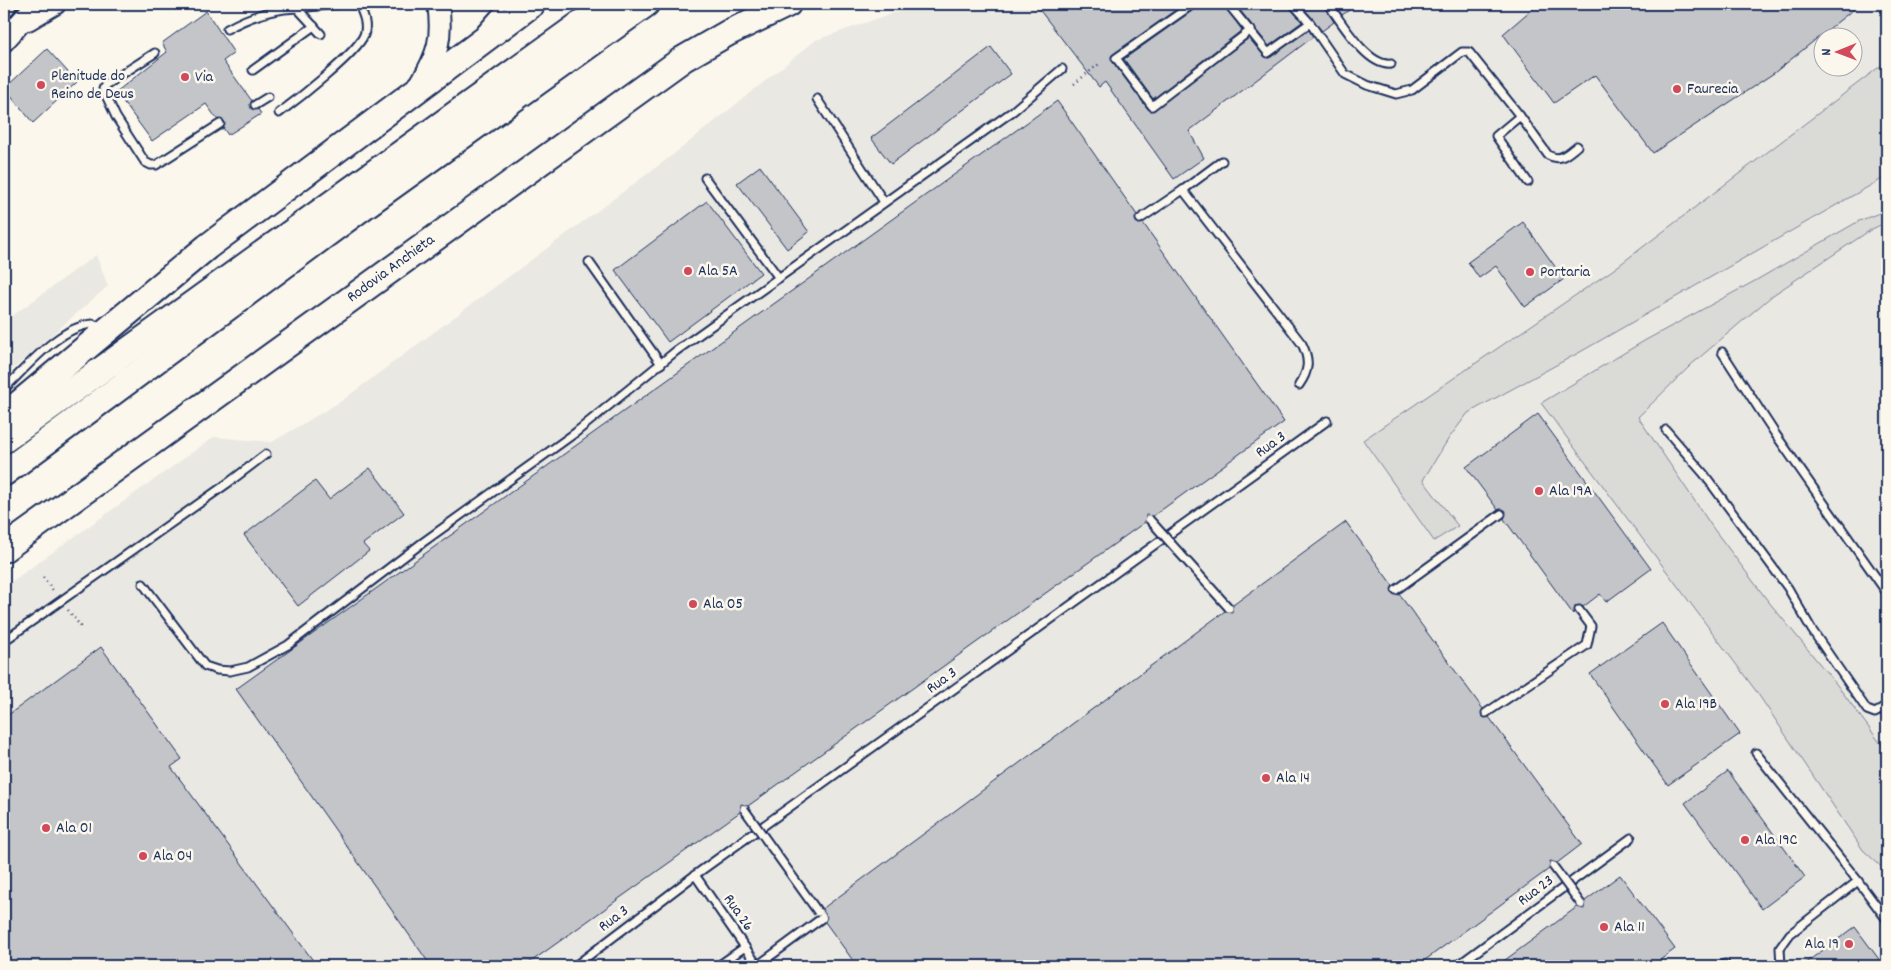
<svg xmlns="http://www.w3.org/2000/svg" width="1891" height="970" viewBox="0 0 1891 970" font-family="Dekko,sans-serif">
<rect width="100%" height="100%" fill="#fbf7ec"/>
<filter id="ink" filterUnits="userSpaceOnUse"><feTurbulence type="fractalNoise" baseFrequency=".02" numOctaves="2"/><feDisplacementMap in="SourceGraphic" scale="10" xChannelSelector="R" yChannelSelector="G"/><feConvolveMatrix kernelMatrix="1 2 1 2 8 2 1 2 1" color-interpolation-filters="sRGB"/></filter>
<g filter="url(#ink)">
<!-- built -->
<g fill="#eae8e2" fill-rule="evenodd">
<path d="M 919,4 L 1887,4 L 1887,966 L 4,966 L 4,587 L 214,437 L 272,442 L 340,402 L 674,154 L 816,40 ZM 1824,38 L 1854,38 L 1854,68 L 1824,68 Z"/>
<polygon points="96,255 108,286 4,377 4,322"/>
</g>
<!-- green -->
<g fill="#dadad7" stroke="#7a849a">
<polygon points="1887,61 1887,176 1582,351 1468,413 1449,438 1423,480 1458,526 1434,541 1363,440 1614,269"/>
<polygon points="1887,210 1887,222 1872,229 1773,295 1692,364 1638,417 1713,528 1768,601 1837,685 1887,752 1887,872 1863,850 1756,691 1541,403 1644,341 1753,282 1859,221"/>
</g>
<!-- building -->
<g fill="#c3c5c9" stroke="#1b2f5e">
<polygon points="1035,4 1184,4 1111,56 1112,61 1148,109 1152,111 1249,38 1264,56 1268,58 1309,30 1313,37 1189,131 1204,158 1174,179 1105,82 1099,87"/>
<polygon points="1198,4 1223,4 1242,30 1153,99 1124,59 1196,8"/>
<polygon points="1235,4 1288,4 1302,22 1269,46"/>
<polygon points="1300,4 1323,4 1334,22 1322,31"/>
<polygon points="1334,4 1358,4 1342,15"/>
<polygon points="1538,4 1860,4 1774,73 1653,153 1595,75 1554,103 1503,34"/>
<polygon points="206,11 234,53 223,61 252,101 251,108 258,109 261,114 228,135 223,128 224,121 217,119 206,104 152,141 116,92 167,52 162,43"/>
<polygon points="991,47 1011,74 891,164 871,138"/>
<polygon points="47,49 77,82 33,123 5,88"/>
<polygon points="1057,101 1137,215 1136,222 1143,223 1284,422 1153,516 1146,515 1145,522 748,806 741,804 740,812 525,966 431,966 236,689"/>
<polygon points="760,166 809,232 787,249 737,183"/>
<polygon points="707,201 761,273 668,342 615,270"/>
<polygon points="1523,222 1564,279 1525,307 1496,266 1479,278 1468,262"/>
<polygon points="1538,414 1651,569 1606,602 1600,594 1583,607 1576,606 1573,614 1504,519 1506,511 1503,509 1498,510 1466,467"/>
<polygon points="370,468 404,513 363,544 369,551 298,606 244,535 315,481 329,499"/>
<polygon points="1346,522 1393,586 1392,593 1399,594 1483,709 1482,716 1489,717 1582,844 1557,863 1550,861 1549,869 1417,966 857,966 825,922 827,917 822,909 1225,611 1232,612 1233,605"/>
<polygon points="1662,623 1740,734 1668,785 1590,674"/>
<polygon points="101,647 182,759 171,767 317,966 4,966 4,718"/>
<polygon points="1728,771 1805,877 1762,909 1685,803"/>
<polygon points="1620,875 1675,949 1652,966 1497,966 1577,907 1584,909 1585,901"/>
<polygon points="1855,927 1884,966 1801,966"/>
</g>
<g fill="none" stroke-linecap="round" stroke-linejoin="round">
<defs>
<g id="lane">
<polyline points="1193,4 1116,58 1152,106 1251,30"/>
<polyline points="1228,4 1268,53 1310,23 1345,74 1367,85 1396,94 1412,90 1462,52 1469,52 1520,116 1496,136 1528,182"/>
<polyline points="1293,4 1310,23"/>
<path d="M 1328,4 C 1341,21 1367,67 1391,64"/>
<polyline points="297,8 340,4"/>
<path d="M 227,29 C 250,16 271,9 297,8 L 321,34"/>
<polyline points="481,30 504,4"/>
<polyline points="155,53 105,85 103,89 116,117 145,162 151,165 156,165 220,124"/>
<polyline points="253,70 314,26"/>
<polyline points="817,99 884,202"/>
<polyline points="255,105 268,97"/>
<path d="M 279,113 C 298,99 356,54 364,35 C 368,25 363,14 359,5 L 352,4"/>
<path d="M 1520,116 L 1548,155 C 1560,162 1567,154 1577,146"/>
<polyline points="705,178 779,278"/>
<polyline points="1183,190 1222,161"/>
<path d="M 1140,219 L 1183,190 L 1302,344 C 1310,360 1309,371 1299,385"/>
<polyline points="589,262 661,364"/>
<polyline points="1722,352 1776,435 1887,593"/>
<path d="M 4,389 C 27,367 60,326 93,324 L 102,330"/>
<polyline points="1666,430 1704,474 1788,588 1812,630 1867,710 1875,713 1887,706"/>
<polyline points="143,584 205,666 217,670 230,671 248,667 288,645 422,543 575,433 676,351 1013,111 1062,69"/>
<polyline points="1396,590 1501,514"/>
<polyline points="4,641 228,483 266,454"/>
<polyline points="1486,713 1587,645 1591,626 1579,610"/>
<polyline points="1756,753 1858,881"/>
<polyline points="695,875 758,966"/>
<polyline points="575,966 695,875 1327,421"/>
<polyline points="718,966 745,947"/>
<polyline points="1457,966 1631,838"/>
<polyline points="1721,966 1725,964"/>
<polyline points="1781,966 1780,948 1790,934 1858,881 1887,920"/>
</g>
<g id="secondary">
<polyline points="4,7 6,4"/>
<polyline points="28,20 55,4"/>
<polyline points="4,41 37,4"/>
<path d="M 420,84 C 438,55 443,38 438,4"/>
</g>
<g id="highway">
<polyline points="4,416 207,247 532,4"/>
<polyline points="4,440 608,4"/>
<polyline points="4,473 359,210 646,4"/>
<polyline points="4,549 683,59 728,33 788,4"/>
</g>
</defs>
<!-- lane casing -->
<use href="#lane" stroke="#1b2f5e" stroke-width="11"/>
<!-- secondary casing -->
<use href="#secondary" stroke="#1b2f5e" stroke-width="24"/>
<!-- highway casing -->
<use href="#highway" stroke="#1b2f5e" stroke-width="29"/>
<!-- path -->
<g stroke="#1b2f5e" stroke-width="2.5" stroke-dasharray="1 4" stroke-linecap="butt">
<polyline points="1074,84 1099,64"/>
<polyline points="43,577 55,593"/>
<polyline points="68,610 82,628"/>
</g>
<!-- lane -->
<use href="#lane" stroke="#fbf7ec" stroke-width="7"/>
<!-- secondary -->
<use href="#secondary" stroke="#fbf7ec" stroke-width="20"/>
<!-- highway -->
<use href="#highway" stroke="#fbf7ec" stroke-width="25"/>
<defs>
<g id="lane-bridge">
<polyline points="1149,519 1229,608"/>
<polyline points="744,809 818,912"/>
<polyline points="1553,866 1581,904"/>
<polyline points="757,966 822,918"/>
</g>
</defs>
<!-- lane-bridge casing -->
<use href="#lane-bridge" stroke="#1b2f5e" stroke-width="11" stroke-linecap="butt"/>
<!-- lane-bridge -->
<use href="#lane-bridge" stroke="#fbf7ec" stroke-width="7"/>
</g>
</g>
<!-- markers -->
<g fill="#d1495b" stroke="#fbf7ec" stroke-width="2">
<circle cx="185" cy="77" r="5"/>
<circle cx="41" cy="85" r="5"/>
<circle cx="1677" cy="89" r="5"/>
<circle cx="688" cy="271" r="5"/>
<circle cx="1530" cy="272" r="5"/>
<circle cx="1539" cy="491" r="5"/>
<circle cx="693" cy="604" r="5"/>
<circle cx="1665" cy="704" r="5"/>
<circle cx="1266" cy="778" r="5"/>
<circle cx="46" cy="828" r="5"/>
<circle cx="1745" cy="840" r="5"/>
<circle cx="143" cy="856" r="5"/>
<circle cx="1604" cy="927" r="5"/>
<circle cx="1849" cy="944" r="5"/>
</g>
<g text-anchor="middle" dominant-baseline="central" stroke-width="5" stroke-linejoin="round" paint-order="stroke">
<!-- poi labels -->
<g font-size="16" fill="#1b2f5e" stroke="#fbf7ec" text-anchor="start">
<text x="51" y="76">Plenitude do<tspan x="51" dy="18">Reino de Deus</tspan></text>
<text x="195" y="77">Via</text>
<text x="1687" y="89">Faurecia</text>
<text x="698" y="271">Ala 5A</text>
<text x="1540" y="272">Portaria</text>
<text x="1549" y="491">Ala 19A</text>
<text x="703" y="604">Ala 05</text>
<text x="1675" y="704">Ala 19B</text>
<text x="1276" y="778">Ala 14</text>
<text x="56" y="828">Ala 01</text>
<text x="1755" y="840">Ala 19C</text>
<text x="153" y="856">Ala 04</text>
<text x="1614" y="927">Ala 11</text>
<text x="1839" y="944" text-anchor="end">Ala 19</text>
</g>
<!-- street labels -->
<g font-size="16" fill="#1b2f5e" stroke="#fbf7ec">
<text transform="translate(391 269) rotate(-36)">Rodovia Anchieta</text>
<text transform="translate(1271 445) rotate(-36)">Rua 3</text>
<text transform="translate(942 681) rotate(-36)">Rua 3</text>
<text transform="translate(1536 891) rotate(-37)">Rua 23</text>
<text transform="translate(738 913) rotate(55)">Rua 26</text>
<text transform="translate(614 919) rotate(-37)">Rua 3</text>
</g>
</g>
<!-- margin -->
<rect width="1891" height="970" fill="none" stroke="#fbf7ec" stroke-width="20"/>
<rect x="10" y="10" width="1871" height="950" fill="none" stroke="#1b2f5e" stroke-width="2" filter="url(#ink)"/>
<!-- north arrow -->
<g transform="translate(1838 52) rotate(269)"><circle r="24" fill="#fbf7ec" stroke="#a1a7b3"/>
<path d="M0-4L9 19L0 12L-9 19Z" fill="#d1495b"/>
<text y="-8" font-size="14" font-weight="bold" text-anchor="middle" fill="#1b2f5e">N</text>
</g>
</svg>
